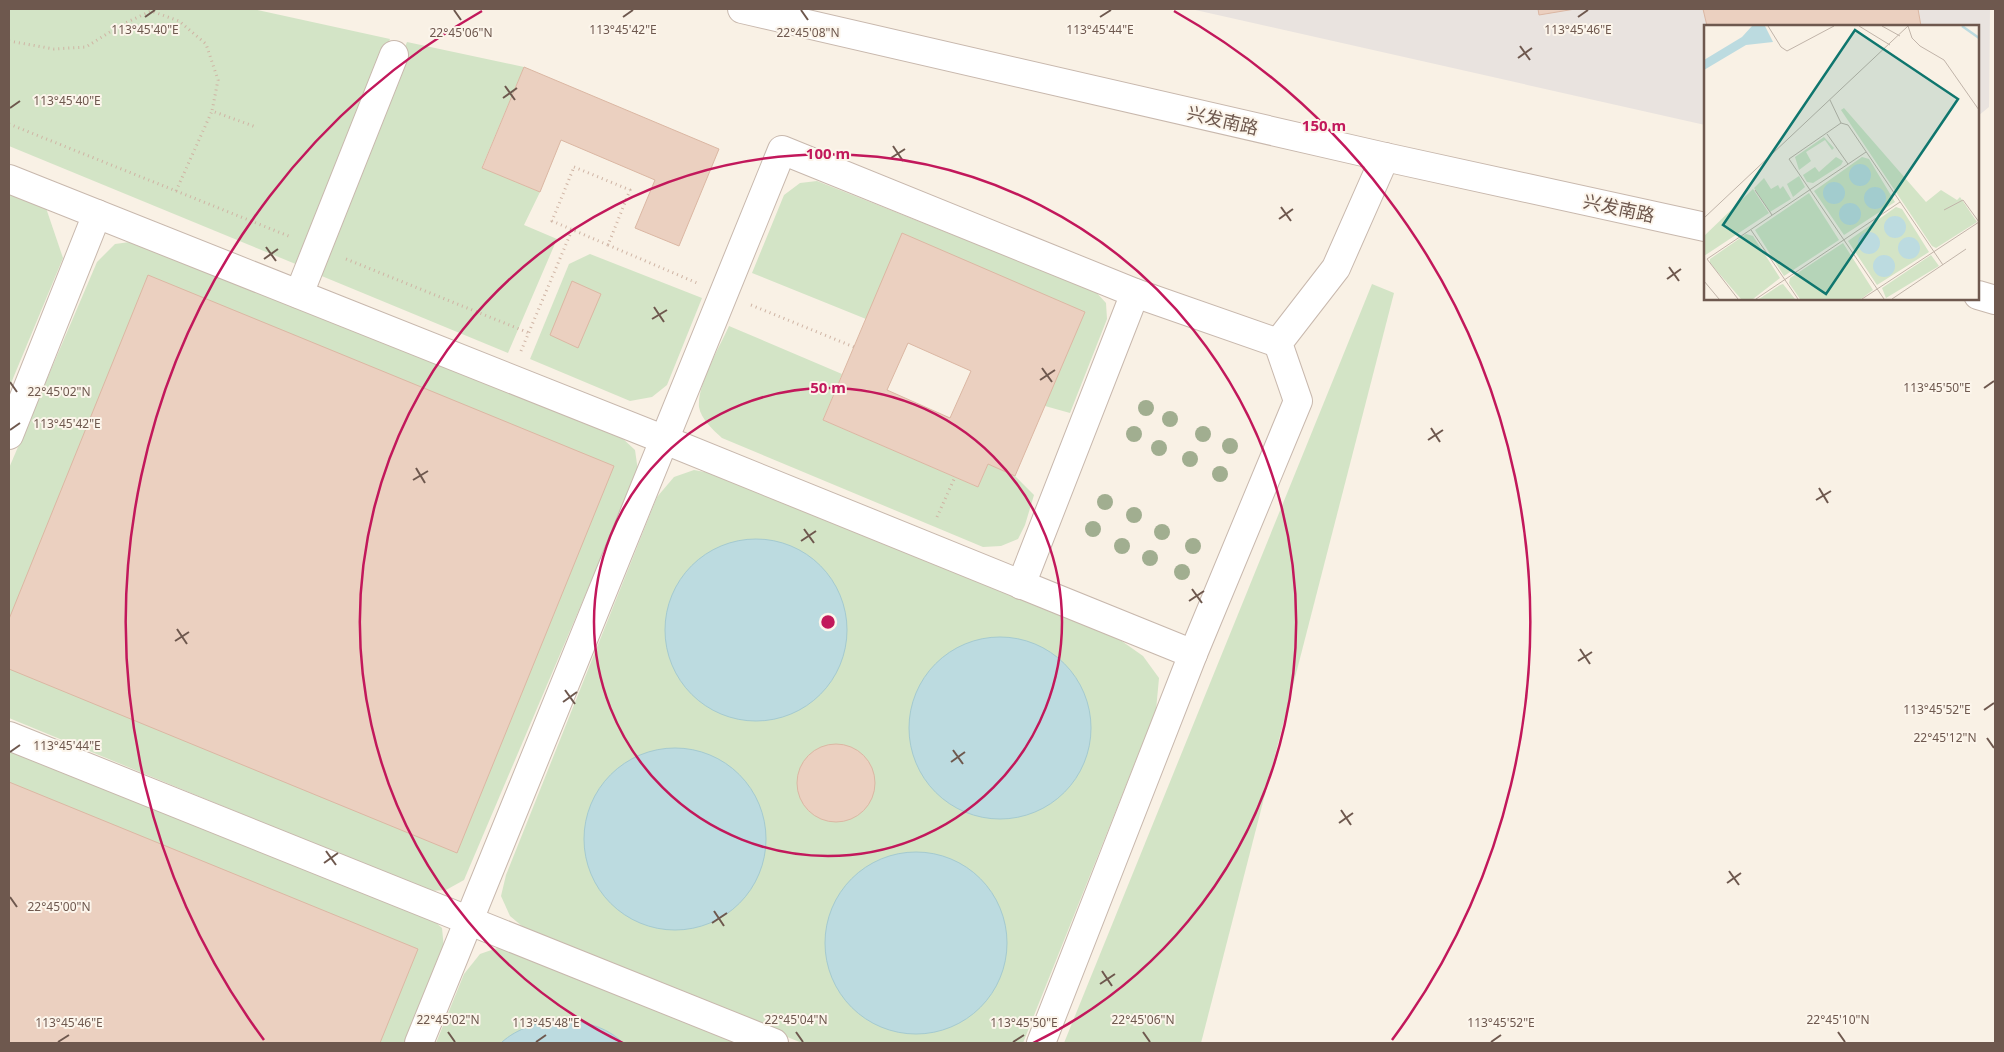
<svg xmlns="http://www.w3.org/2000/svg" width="2004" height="1052" viewBox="0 0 2004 1052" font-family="'Noto Sans','Noto Sans SC',sans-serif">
<rect width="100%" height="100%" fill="#f9f1e5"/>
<!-- industrial -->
<polygon fill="#e9e3df" points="1191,9 1990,9 1989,107 1978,116 1978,26 1705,26 1705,125"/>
<!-- green -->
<g fill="#d3e4c6">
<polygon points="9,9 253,9 390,39 298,265 9,146"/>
<polygon points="407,42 524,67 482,167 540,192 524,225 557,239 508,353 312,272"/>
<polygon points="817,181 1095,291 1106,303 1107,319 1070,413 1045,406 866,319 752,273 784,195 800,183"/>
<polygon points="9,191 45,205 63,258 9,388"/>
<polygon points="137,241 620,436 635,450 638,471 464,880 446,890 429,891 9,718 9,468 97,262 115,244"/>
<polygon points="590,254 702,298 667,385 652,397 630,401 530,359 569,264"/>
<polygon points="1372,284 1394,293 1201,1043 1064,1043"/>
<path d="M 729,326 L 842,374 L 823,420 L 978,487 L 988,464 L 1015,476 L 1034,495 L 1025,525 L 1018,539 L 1001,546 L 983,547 L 722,438 C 713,430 701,419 699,407 C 697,385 720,346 729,326 Z"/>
<polygon points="694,470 721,475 1116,637 1143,656 1159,678 1156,710 1023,1043 802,1043 529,932 510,916 501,896 506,875 657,497 674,477"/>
<polygon points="9,746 426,914 442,928 444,949 404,1043 9,1043"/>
<polygon points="500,947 748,1043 436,1043 464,974 480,954"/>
</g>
<!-- water -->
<g fill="#bcdbe0" stroke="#a4cad0">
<circle cx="756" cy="630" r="91"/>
<circle cx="1000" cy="728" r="91"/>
<circle cx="675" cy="839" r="91"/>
<circle cx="916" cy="943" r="91"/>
<path d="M 561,1019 C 584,1022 606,1026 623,1043 L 501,1043 C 518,1027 539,1023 561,1019 Z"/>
</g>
<!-- building -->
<g fill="#ebd0c0" stroke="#dbb7a3" fill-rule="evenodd">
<polygon points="1538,9 1575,9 1539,15"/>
<polygon points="1703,9 1918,9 1921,26 1707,26"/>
<polygon points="524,67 719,149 679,246 635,228 655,180 561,140 540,192 482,168"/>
<path d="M 902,233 L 1085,312 L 1015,476 L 988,464 L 978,487 L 823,420 ZM 908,343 L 971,371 L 950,418 L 887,390 Z"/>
<polygon points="148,275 614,466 457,853 9,669 9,619"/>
<polygon points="572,281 601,294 578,348 550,335"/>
<circle cx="836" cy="783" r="39"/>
<polygon points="9,782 418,949 380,1043 9,1043"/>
</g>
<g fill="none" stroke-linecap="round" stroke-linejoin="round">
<defs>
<g id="minor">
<polyline points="742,9 1385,157 1705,227"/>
<polyline points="9,179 665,440 1193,654"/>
<polyline points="299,294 394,55"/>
<polyline points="1978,295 1995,300"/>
<polyline points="9,435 97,214"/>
<polyline points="1021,585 1135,293"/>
<polyline points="9,736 774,1043"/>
<polyline points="419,1043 782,150 1135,293 1278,343"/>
<polyline points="1041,1043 1193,654 1298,401 1278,343 1336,268 1385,157"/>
</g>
</defs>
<!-- minor casing -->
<use href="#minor" stroke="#c8b8ad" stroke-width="30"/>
<!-- path -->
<g stroke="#cfb4a4" stroke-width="3" stroke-dasharray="1 4" stroke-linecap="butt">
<polyline points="9,41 54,49 86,47 121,25 151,11 179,21 206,44 218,80 212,111 256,127"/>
<polyline points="9,124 291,237"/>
<polygon points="574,167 630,190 608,245 552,221"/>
<polyline points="176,191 212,111"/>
<polyline points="608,245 697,283"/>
<polyline points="346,259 529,333"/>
<polyline points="751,305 854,347"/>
<polyline points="521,351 572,230"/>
<polyline points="937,517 955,477"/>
</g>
<!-- minor -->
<use href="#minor" stroke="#fff" stroke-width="28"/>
</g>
<!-- trees -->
<g fill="#a1ae90">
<circle cx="1146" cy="408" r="8"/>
<circle cx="1170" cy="419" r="8"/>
<circle cx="1134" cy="434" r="8"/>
<circle cx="1203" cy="434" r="8"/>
<circle cx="1230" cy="446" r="8"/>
<circle cx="1159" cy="448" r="8"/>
<circle cx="1190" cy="459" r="8"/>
<circle cx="1220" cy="474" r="8"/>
<circle cx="1105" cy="502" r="8"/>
<circle cx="1134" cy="515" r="8"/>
<circle cx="1093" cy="529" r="8"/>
<circle cx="1162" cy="532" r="8"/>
<circle cx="1122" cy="546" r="8"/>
<circle cx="1193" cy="546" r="8"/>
<circle cx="1150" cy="558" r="8"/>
<circle cx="1182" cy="572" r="8"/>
</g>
<!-- ticks -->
<path fill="none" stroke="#6e584e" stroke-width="2" d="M 454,10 L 461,20M 801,10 L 808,20M 145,17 L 155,10M 623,17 L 633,10M 1100,17 L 1111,10M 1578,17 L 1588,10M 1520,46 L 1530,60M 1518,58 L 1532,48M 505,86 L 515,100M 503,98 L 517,88M 10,108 L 20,101M 893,146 L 903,161M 891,158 L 905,149M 1281,207 L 1291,221M 1279,219 L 1293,209M 266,247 L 276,261M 264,259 L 278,249M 1669,267 L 1679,281M 1667,279 L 1681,269M 654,307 L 664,322M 652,319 L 667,310M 1042,368 L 1052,382M 1040,380 L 1055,370M 10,382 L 17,392M 1984,388 L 1994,381M 1431,428 L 1440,442M 10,430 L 20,423M 1428,440 L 1443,430M 416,468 L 425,483M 413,480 L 428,471M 1819,488 L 1828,503M 1816,500 L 1831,491M 804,529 L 814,543M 801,541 L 816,531M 1192,589 L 1202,603M 1189,601 L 1204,591M 177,629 L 187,644M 175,641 L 189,632M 1580,649 L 1590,664M 1578,661 L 1592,652M 565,690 L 575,704M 563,702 L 577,692M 1984,710 L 1994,703M 1987,738 L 1994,748M 953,750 L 963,764M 10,752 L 20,745M 951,762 L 965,752M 1341,810 L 1351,825M 1339,823 L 1353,813M 326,851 L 336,865M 324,863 L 338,853M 1729,871 L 1739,885M 1727,883 L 1741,873M 10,897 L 17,907M 714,911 L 724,926M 712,923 L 727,913M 1102,971 L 1112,986M 1100,984 L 1115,974M 448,1032 L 455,1042M 796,1032 L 803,1042M 1143,1032 L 1150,1042M 1838,1032 L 1845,1042M 58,1042 L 69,1035M 536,1042 L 546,1035M 1013,1042 L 1024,1035M 1491,1042 L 1501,1035"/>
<!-- distance rings -->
<g fill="none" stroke="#c2185b" stroke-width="2.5">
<circle cx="828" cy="622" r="234"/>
<path d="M623 1043A468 468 0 1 1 1033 1043"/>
<path d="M264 1040A702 702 0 0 1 482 11M1174 11A702 702 0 0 1 1392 1040"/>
</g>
<g text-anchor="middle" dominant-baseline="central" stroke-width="4" stroke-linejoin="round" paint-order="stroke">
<!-- street labels -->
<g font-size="18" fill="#6e584e" stroke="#fcf5eb">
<text transform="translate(1223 120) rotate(13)">兴发南路</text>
<text transform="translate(1619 208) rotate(12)">兴发南路</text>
</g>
</g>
<!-- overview -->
<g transform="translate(1704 25)">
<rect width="275" height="275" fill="#f9f1e5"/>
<path d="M 140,83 L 222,177 L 237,165 L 253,175 L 256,172 L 273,197 L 232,223 L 228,221 L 137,85 ZM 120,112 L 130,123 L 128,125 L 121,115 L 102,127 L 107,136 L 95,145 L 91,132 ZM 132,132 L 139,136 L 137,140 L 109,158 L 103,157 L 99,150 L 111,142 L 115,147 ZM 158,132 L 165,134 L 191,177 L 140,210 L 110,166 ZM 95,151 L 101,162 L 89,172 L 83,159 ZM 60,153 L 67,164 L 74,160 L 76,164 L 79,161 L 87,174 L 66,187 L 50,163 ZM 49,164 L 65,188 L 0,231 L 0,211 ZM 105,168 L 135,215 L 80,251 L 51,205 ZM 192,182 L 198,184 L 225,227 L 173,260 L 144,216 ZM 42,209 L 49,211 L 76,253 L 49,274 L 37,274 L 6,238 L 6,234 ZM 139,218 L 169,265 L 157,274 L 96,274 L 85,258 L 86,253 ZM 227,230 L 235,241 L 182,273 L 178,263 ZM 79,259 L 91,274 L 55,274 L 76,260 Z" fill="#d3e4c6"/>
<path d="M 48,1 L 61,1 L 69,17 L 42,20 L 0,45 L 0,35 L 38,12 ZM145 150a11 11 0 1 1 22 0a11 11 0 1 1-22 0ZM119 168a11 11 0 1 1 22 0a11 11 0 1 1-22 0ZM160 173a11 11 0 1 1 22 0a11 11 0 1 1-22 0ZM135 189a11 11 0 1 1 22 0a11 11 0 1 1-22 0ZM180 202a11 11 0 1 1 22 0a11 11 0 1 1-22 0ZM154 218a11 11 0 1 1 22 0a11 11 0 1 1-22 0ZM194 223a11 11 0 1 1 22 0a11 11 0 1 1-22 0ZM169 241a11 11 0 1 1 22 0a11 11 0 1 1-22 0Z" fill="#bcdbe0"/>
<path fill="none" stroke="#bcdbe0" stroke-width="2.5" d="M 258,1 L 275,13"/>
<path fill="none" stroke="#c1b4a9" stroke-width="1" d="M 64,1 L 77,22 L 83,26 L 130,1M 155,1 L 186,20M 178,1 L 196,11M 204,1 L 208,13 L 216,21 L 240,35 L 275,85M 126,75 L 137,98 L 144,100 L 239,240M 137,98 L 85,134 L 180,274M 123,109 L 144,139M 51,165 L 68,190M 0,193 L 204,1M 47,205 L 94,274M 0,256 L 15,274M 34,274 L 3,234 L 162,127M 52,274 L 196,177M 158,274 L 275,197 L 259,175 L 240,185M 188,274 L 262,224"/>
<path fill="#0f766e" fill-opacity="0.15" stroke="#0f766e" stroke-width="2.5" d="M 151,5 L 254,74 L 122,269 L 19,200 Z"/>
<rect width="275" height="275" fill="none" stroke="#6e584e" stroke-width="2.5"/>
</g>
<g font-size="12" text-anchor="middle" fill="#6e584e" stroke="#fcf5eb" stroke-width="4" stroke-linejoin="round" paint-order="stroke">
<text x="145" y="34">113°45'40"E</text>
<text x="623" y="34">113°45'42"E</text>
<text x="1100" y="34">113°45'44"E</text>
<text x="1578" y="34">113°45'46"E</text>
<text x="461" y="37">22°45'06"N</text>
<text x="808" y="37">22°45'08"N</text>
<text x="67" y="105">113°45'40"E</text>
<text x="1937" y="392">113°45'50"E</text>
<text x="59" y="396">22°45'02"N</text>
<text x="67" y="428">113°45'42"E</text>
<text x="1937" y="714">113°45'52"E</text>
<text x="1945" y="742">22°45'12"N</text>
<text x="67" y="750">113°45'44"E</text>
<text x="59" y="911">22°45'00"N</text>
<text x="448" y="1024">22°45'02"N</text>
<text x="796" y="1024">22°45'04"N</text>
<text x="1143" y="1024">22°45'06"N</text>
<text x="1838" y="1024">22°45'10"N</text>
<text x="69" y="1027">113°45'46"E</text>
<text x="546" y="1027">113°45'48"E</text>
<text x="1024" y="1027">113°45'50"E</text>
<text x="1501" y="1027">113°45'52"E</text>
</g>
<circle cx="828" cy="622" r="8" fill="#c2185b" stroke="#fcf5eb" stroke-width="2.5"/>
<g font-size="15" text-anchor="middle" font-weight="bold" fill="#c2185b" stroke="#fcf5eb" stroke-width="4" stroke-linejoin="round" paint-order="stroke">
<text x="1324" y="131">150 m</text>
<text x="828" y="159">100 m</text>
<text x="828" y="393">50 m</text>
</g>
<!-- border -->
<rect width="2004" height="1052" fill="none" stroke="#6e584e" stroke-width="20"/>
</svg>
